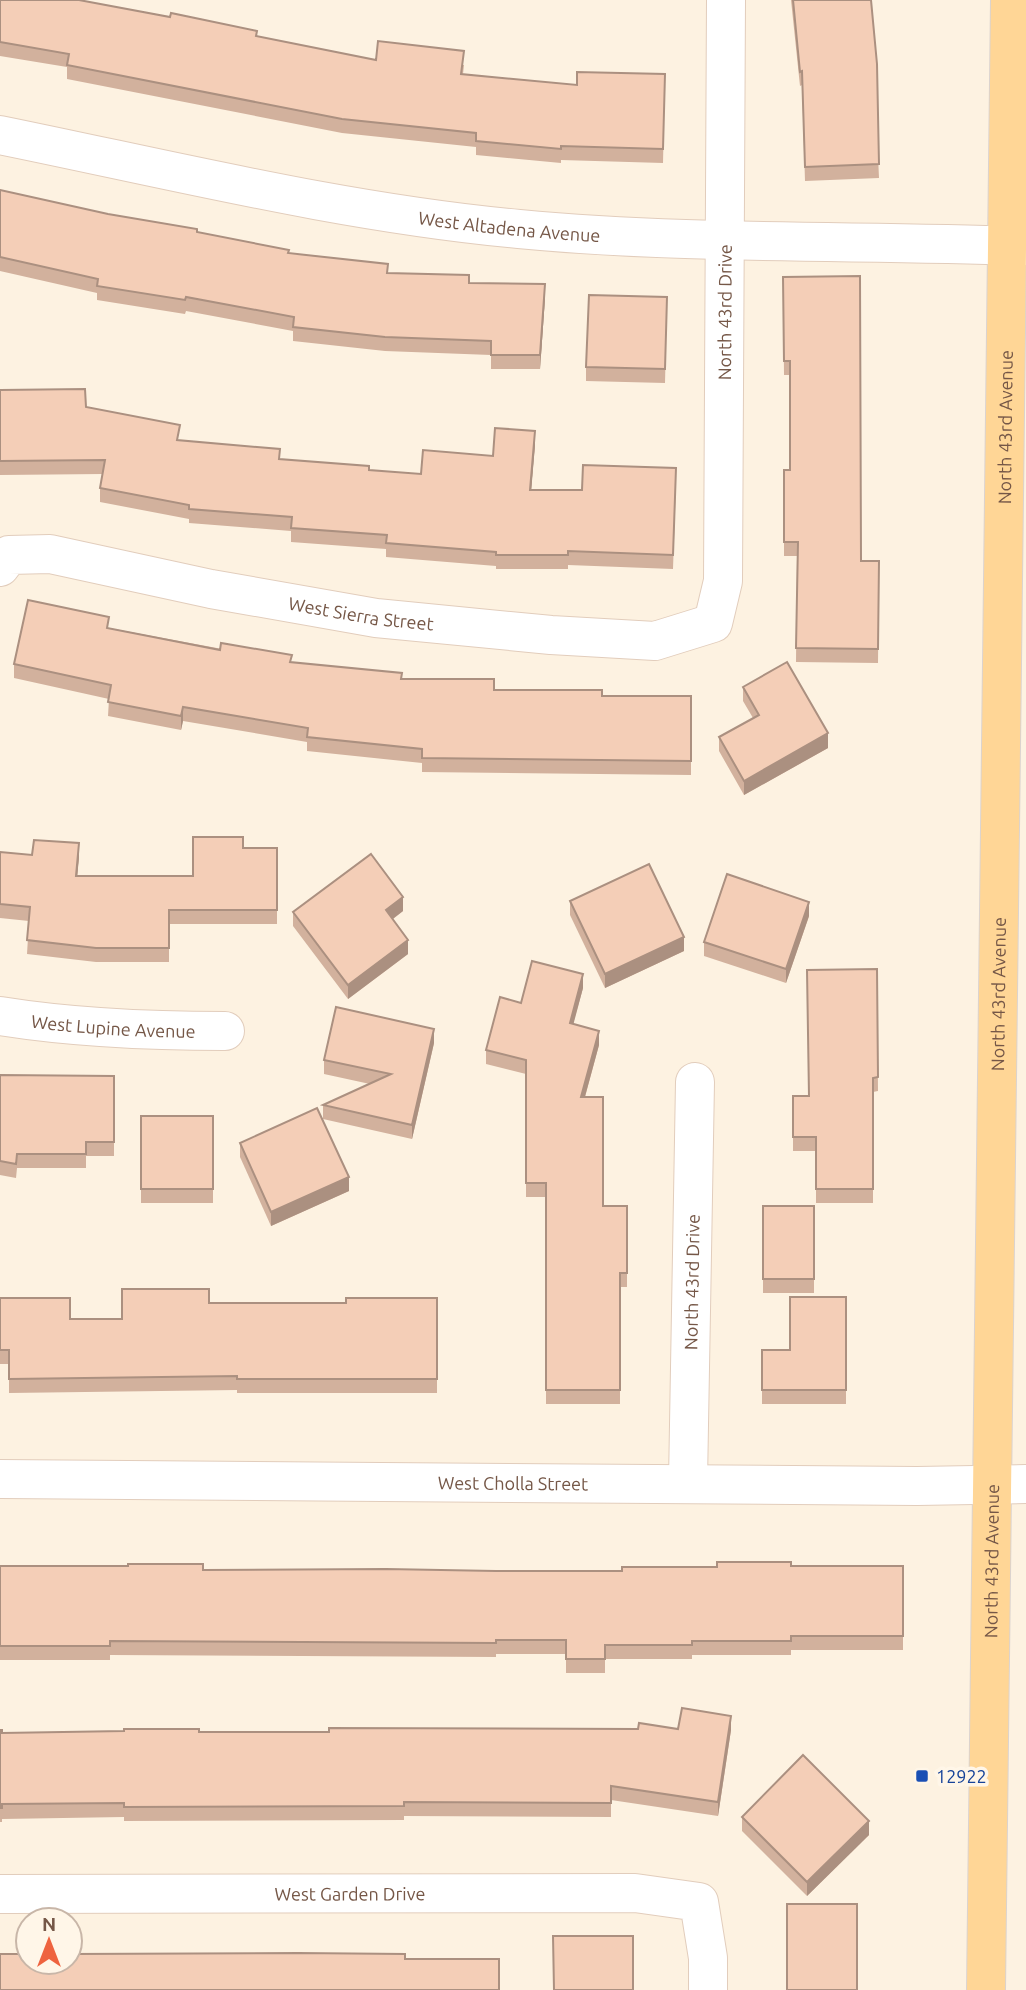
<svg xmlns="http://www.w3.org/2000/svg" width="1026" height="1990" viewBox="0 0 1026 1990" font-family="Ubuntu,sans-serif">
<rect width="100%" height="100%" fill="#fdf2e1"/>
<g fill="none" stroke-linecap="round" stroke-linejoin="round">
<defs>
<g id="minor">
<path id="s1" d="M 0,135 C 172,170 344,213 519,229 C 688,245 857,240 1026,246"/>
<path id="s2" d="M 0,567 L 9,555 L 50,554 L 211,589 L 376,618 L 551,635 L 655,641 L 713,623 L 723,581 L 726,0"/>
<path id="s3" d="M 0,1016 C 75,1028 150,1031 225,1031"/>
<path id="s4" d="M 0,1479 L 917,1486 L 1026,1484"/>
<path id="s5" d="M 688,1482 L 695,1082"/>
<path id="s6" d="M 0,1894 L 635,1893 L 699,1902 L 708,1958 L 708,1990"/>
</g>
<g id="major">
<path id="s7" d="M 986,1990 L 1010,0"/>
</g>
</defs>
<!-- minor casing -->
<use href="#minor" stroke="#e2cdbc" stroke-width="40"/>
<!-- major casing -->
<use href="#major" stroke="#dbd3cf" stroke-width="40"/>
<!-- minor -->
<use href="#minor" stroke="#fff" stroke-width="38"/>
<!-- major -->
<use href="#major" stroke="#ffd696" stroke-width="38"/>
</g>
<!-- wall -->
<g fill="#d2b19d">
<polygon points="0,0 257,37 376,60 464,65 463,74 577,85 665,74 663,163 561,160 561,163 476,155 476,147 342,133 67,79 67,67 0,56"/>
<polygon points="791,0 871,0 879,178 805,181 802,85 800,86"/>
<polygon points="0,190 108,214 197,232 289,253 388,273 469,283 545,298 540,369 491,369 491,355 385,351 293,341 293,331 186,311 185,314 97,300 97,293 0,271"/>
<polygon points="783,277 861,561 879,561 878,663 796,662 797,556 784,556 784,470 790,470 790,375 784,375"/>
<polygon points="667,297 665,383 586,381 586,367"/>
<polygon points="0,390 86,407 179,440 280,459 369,470 421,474 535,445 531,490 582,490 676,482 673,569 568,565 568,569 496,569 496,566 386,557 386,549 291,542 291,531 189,523 189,519 100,502 100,488 103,474 0,475"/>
<polygon points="109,628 292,662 402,679 494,690 602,696 691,696 691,775 422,772 422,763 307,751 307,742 183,721 181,730 108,716 109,699 14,678 14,664"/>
<polygon points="743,687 828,748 744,795 719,751 719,737 753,718 743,701"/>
<polygon points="243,848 277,848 277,924 169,924 169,962 96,962 27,954 29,921 0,918 0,852 32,855 79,857 77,876 193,876"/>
<polygon points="570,901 684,951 605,988 570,915"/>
<polygon points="403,911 393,919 408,954 348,999 293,926 293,912"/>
<polygon points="809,916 786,983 704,956 704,942"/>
<polygon points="877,969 878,1091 873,1092 873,1203 816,1203 816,1151 793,1151 793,1096 809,1096"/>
<polygon points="583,988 573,1024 599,1045 585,1097 603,1206 627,1206 627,1287 620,1287 620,1404 546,1404 546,1197 526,1197 526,1074 486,1064 486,1050 521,1003"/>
<polygon points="434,1043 412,1139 323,1119 323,1105 370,1084 324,1074 324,1060"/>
<polygon points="0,1075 114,1076 114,1156 86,1156 86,1168 17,1168 16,1178 0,1175"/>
<rect x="141" y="1116" width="72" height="87"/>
<polygon points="240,1143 349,1191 271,1226 240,1157"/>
<rect x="763" y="1206" width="51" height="87"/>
<polygon points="846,1297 846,1404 762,1404 762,1350 790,1350"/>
<polygon points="0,1298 70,1319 122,1319 209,1303 346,1303 437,1298 437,1393 237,1393 237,1390 9,1393 9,1364 0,1364"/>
<polygon points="0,1566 203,1570 496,1571 622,1571 717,1567 903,1566 903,1650 791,1650 791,1655 692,1655 692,1659 605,1659 605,1673 566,1673 566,1654 496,1654 496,1657 110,1655 110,1660 0,1660"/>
<polygon points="678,1729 731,1730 718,1816 611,1800 611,1817 404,1816 404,1820 124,1821 124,1817 2,1819 2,1822 0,1822 0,1730 2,1733"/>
<polygon points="742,1817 869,1835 807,1896 742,1831"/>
</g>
<!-- shaded-wall -->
<g fill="#ab9080">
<polygon points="545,284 545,298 540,369 540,355"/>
<polygon points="535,431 535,445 530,505 530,490"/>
<polygon points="183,707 183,721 181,730 181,716"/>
<polygon points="828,733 828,748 744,795 744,781"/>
<polygon points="79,843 79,857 76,890 76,876"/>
<polygon points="403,897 403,911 386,924 386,910"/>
<polygon points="809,902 809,916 786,983 786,969"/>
<polygon points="684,937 684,951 605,988 605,974"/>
<polygon points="408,940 408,954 348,999 348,985"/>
<polygon points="583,974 583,988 570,1037 570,1023"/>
<polygon points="434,1029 434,1043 412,1139 412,1125"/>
<polygon points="599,1031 599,1045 581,1111 581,1097"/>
<polygon points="349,1177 349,1191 271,1226 271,1212"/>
<polygon points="731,1716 731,1730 718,1816 718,1802"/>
<polygon points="869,1821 869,1835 807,1896 807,1882"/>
</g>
<!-- building -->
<g fill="#f4ceb7" stroke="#ab9080" stroke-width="2">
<polygon points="0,0 79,0 170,17 171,13 257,31 256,36 376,60 378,41 464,51 461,74 577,85 577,72 665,74 663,149 561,146 561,149 476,141 476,133 342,119 67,65 69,54 0,42"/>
<polygon points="793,0 871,0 877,64 879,164 805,167 802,71 800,72"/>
<polygon points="0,190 108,214 197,229 197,232 289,250 288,253 388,264 387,273 469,275 469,283 545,284 540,355 491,355 491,341 385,337 293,327 294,317 186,297 185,300 97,286 98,279 0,257"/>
<polygon points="860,276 861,561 879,561 878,649 796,648 798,542 784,542 784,470 790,470 790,361 784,361 783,277"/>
<polygon points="589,295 667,297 665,369 586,367"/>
<polygon points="85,389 86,407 180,425 177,440 280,449 279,459 369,466 369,470 421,474 423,450 493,456 495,428 535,431 530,490 582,490 583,465 676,468 673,555 568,551 568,555 496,555 496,552 386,543 387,535 291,528 292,517 189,509 189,505 100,488 105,460 0,461 0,390"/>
<polygon points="28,600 109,617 107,628 220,650 221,643 292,655 290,662 402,673 401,679 494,679 494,690 602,690 602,696 691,696 691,761 422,758 422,749 307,737 308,728 183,707 181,716 108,702 111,685 14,664"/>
<polygon points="787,662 828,733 744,781 719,737 759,715 743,687"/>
<polygon points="193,837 243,837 243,848 277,848 277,910 169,910 169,948 96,948 27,940 30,907 0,904 0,852 32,855 34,840 79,843 76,876 193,876"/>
<polygon points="371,854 403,897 386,910 408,940 348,985 293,912"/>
<polygon points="649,864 684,937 605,974 570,901"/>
<polygon points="727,874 809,902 786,969 704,942"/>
<polygon points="532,961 583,974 570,1023 599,1031 581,1097 603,1097 603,1206 627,1206 627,1273 620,1273 620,1390 546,1390 546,1183 526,1183 526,1060 486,1050 500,997 521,1003"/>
<polygon points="877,969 878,1077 873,1078 873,1189 816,1189 816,1137 793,1137 793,1096 809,1096 807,970"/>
<polygon points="336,1007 434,1029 412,1125 323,1105 391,1074 324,1060"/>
<polygon points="0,1075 114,1076 114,1142 86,1142 86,1154 17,1154 16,1164 0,1161"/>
<polygon points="317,1108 349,1177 271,1212 240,1143"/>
<rect x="141" y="1116" width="72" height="73"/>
<rect x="763" y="1206" width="51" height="73"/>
<polygon points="122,1289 209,1289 209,1303 346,1303 346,1298 437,1298 437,1379 237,1379 237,1376 9,1379 9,1350 0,1350 0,1298 70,1298 70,1319 122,1319"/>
<polygon points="790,1297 846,1297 846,1390 762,1390 762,1350 790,1350"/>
<polygon points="717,1562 791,1562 791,1566 903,1566 903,1636 791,1636 791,1641 692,1641 692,1645 605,1645 605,1659 566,1659 566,1640 496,1640 496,1643 110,1641 110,1646 0,1646 0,1566 128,1566 128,1564 203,1564 203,1570 386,1569 496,1571 622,1571 622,1567 717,1567"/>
<polygon points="682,1708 731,1716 718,1802 611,1786 611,1803 404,1802 404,1806 124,1807 124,1803 2,1804 2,1808 0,1808 0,1730 2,1730 2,1733 124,1731 124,1729 199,1729 199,1732 329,1732 329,1728 638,1729 639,1723 678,1729"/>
<polygon points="803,1755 869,1821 807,1882 742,1817"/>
<rect x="787" y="1904" width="70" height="86"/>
<polygon points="553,1936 633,1936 633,1990 554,1990"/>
<polygon points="298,1953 405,1954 405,1959 499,1959 499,1990 0,1990 0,1954 28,1954 28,1962 70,1962 70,1954"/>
</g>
<!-- markers -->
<rect fill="#1a4fb4" stroke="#fff6e8" stroke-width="2.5" x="915" y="1769" width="14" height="14" rx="3.5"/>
<g text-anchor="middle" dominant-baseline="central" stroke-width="7" stroke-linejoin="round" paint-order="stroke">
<!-- street labels -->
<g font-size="18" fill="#755747" stroke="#fff6e8">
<text stroke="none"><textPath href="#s1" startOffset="518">West Altadena Avenue</textPath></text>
<text stroke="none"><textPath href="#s2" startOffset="1041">North 43rd Drive</textPath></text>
<text stroke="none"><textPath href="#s7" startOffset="1563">North 43rd Avenue</textPath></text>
<text stroke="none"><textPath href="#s2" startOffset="373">West Sierra Street</textPath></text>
<text stroke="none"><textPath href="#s7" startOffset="996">North 43rd Avenue</textPath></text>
<text stroke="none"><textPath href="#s3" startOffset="114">West Lupine Avenue</textPath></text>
<text stroke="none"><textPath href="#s5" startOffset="200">North 43rd Drive</textPath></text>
<text stroke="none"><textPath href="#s4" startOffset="513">West Cholla Street</textPath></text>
<text stroke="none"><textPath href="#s7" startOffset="429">North 43rd Avenue</textPath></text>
<text stroke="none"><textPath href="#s6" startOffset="350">West Garden Drive</textPath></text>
</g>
<!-- transit labels -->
<g font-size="18" fill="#164399" stroke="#fff6e8" text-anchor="start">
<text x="936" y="1776">12922</text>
</g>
</g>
<!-- north arrow -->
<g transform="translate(49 1941)"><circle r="33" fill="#fff6e8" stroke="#c8b6a8" stroke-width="2"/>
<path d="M0-5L12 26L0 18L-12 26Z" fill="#ee633f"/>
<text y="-10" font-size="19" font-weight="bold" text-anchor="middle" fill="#755747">N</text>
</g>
</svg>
